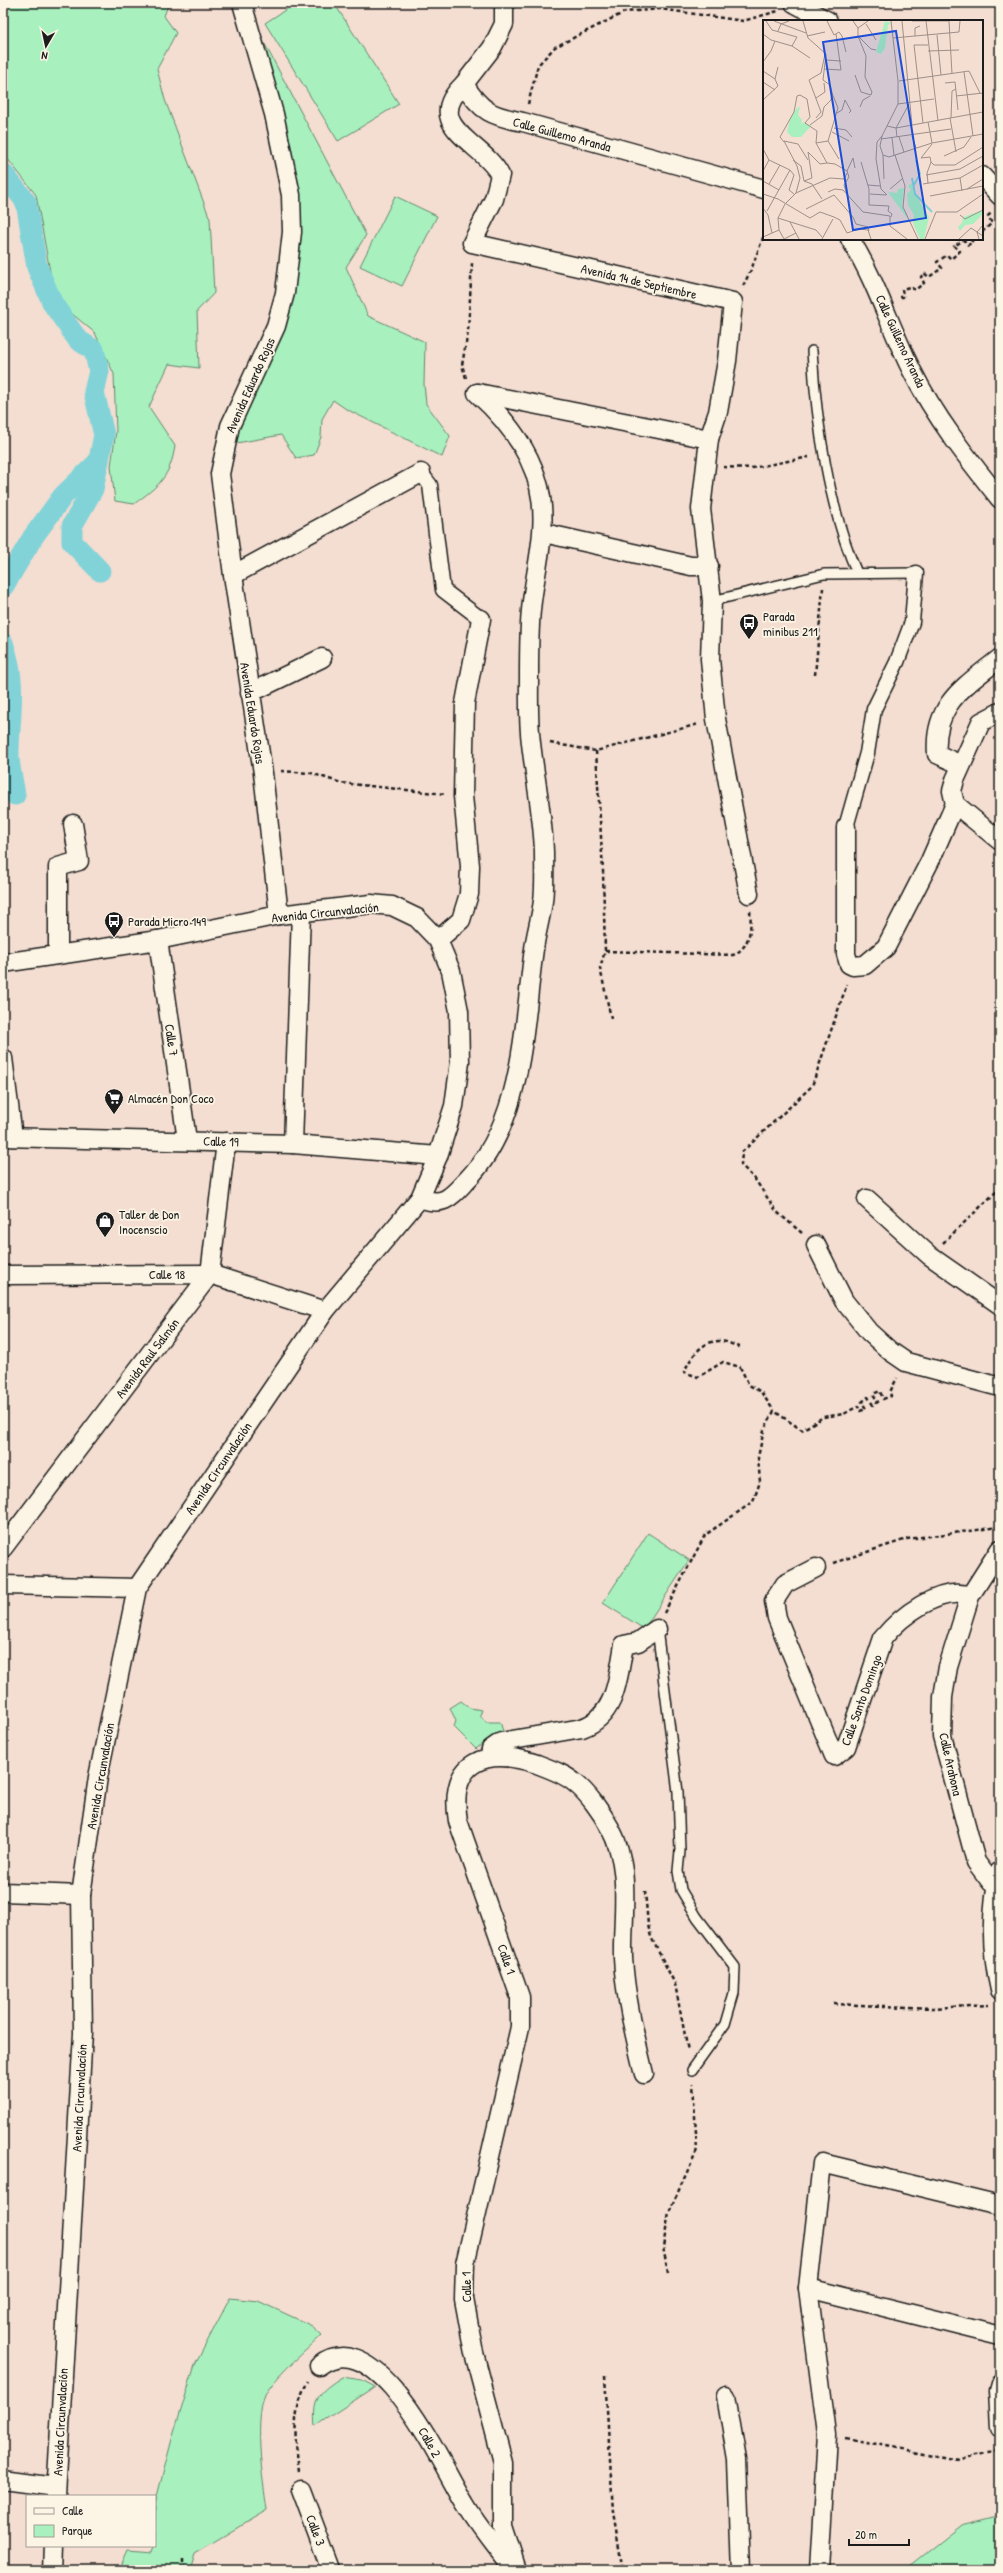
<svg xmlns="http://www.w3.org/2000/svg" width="1003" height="2573" viewBox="0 0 1003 2573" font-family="'Patrick Hand',sans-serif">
<rect width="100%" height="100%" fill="#f4ddd1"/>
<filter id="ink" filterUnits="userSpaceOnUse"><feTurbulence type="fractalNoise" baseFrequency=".025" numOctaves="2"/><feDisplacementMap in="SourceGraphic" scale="8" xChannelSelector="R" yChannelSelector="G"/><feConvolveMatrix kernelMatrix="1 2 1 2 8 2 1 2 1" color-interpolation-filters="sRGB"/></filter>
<g filter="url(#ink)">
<!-- green -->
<g fill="#a8f1be" stroke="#62866d">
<path d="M 3,3 L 169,3 L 164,16 L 176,33 L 157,69 L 165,100 L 210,219 L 214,293 L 197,311 L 199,368 L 169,364 L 149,407 L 175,446 C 170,478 158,486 134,504 L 115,501 L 111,466 L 116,431 L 114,374 L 95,333 L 64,307 L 51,277 L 36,195 L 3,153 Z"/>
<polygon points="243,3 366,235 346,267 368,316 425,342 424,384 426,404 450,436 442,457 346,409 333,400 322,419 321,437 314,455 296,458 281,435 231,444 263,361 290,230"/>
<polygon points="296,3 334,3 399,104 338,141 265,23"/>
<polygon points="395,196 437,216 402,286 360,266"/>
<polygon points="648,1533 689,1560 644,1629 603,1603"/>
<polygon points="461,1701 470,1708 482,1710 480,1715 486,1722 500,1722 503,1731 489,1738 476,1749 454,1727 456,1721 450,1708"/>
<path d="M 230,2298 L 258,2301 L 312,2326 L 322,2335 C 305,2352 281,2371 268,2390 C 252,2413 263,2482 267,2510 L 195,2553 L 190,2570 L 119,2570 L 128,2550 L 152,2552 L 158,2534 L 155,2532 L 155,2504 L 172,2439 L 195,2365 Z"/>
<path d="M 342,2377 L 362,2380 L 375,2387 L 315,2426 C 312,2398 320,2391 342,2377 Z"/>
<polygon points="1000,2515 1000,2570 904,2570 961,2525"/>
</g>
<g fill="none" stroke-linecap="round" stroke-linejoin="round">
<!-- canal -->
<g stroke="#82d3d8" stroke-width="21">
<polyline points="3,173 26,202 37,267 53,304 78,340 94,350 99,371 94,392 104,435 93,489 72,526 72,542 100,571"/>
<polyline points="3,587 33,537 63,496 99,461"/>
<path d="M 3,643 C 17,683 10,709 9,750 C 8,764 13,781 15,795"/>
</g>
<defs>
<g id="service">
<path d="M 812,351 C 816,421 829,509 857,573"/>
<polyline points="712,601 824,574 916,573"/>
<polyline points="657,1629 678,1792 680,1851 678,1871 681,1890 697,1917 735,1967 734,1993 725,2024 692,2070"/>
</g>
<g id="pedestrian">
<polyline points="421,473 430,485 443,590 481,619"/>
<polyline points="846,827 867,753 874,709 897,662 912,622 916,573"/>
</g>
<g id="minor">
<polyline points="242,3 274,114 291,195 292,232 285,293 276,326 230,426 220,474 233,575 263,773 279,915"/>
<path d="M 504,3 L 504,24 L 492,48 L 464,84 C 481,112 492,116 523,122 L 764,189"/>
<polyline points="794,3 828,21"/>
<path d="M 464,84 C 420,126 483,142 500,175 L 494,199 L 472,243 L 733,302 L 727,361 L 718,412 L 709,439 L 701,509 L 712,601 L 710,659 L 716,719 L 749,894"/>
<polyline points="982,176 1000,196"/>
<path d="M 850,239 C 876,280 890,328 912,371 C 935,417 968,459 1000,499"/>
<polyline points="478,393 709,439"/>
<polyline points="544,533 691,566 709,566"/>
<polyline points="233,575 421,473"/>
<polyline points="250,693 322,658"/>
<polyline points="1000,712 981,722 955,780 952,791 955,804 1000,841"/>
<path d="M 961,765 L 937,754 C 933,703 966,686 1000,658"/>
<polyline points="846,827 846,954 849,964 853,966 865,965 886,947 930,861 955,804"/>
<polyline points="158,940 187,1140"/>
<polyline points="438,940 461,920 469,894 470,866 463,796 465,703 481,619"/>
<polyline points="58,955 58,867 79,861 73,824"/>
<polyline points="3,963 158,940 279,915 371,904 392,906 417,918 438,940 451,971 459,1011 460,1062 454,1106 438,1156 420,1198 325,1311 137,1588 98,1777 81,1895 83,2033 56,2496"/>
<polyline points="3,1058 13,1137"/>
<polyline points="3,1137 293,1144 438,1156"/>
<polyline points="293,1144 301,913"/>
<path d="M 420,1198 C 443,1207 450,1198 465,1182 C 524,1123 523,1027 534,949 C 536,933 541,917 543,901 C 545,886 544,868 544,852 C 543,816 535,779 531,743 C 528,721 529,698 529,676 C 529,654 529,631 531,610 C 535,568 549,529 539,487 C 530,449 506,419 477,393"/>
<polyline points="867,1199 930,1256 1000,1305"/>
<polyline points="816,1245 844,1301 869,1332 890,1351 906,1362 1000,1387"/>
<polyline points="3,1275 210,1274 325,1311"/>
<polyline points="3,1548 210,1274 226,1142"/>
<path d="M 816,1568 L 785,1584 L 774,1601 L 777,1618 L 834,1756 L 846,1747 L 883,1638 C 900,1617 940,1585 970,1596"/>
<polyline points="3,1585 137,1588"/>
<path d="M 491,1756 L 491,1749 L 501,1742 L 582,1728 C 617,1716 618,1676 624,1645 L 638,1642 L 657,1629"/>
<path d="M 1000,1871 C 990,1908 991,1952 1000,1990"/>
<polyline points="996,1885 991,1882 976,1862 942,1736 943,1697 948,1667 970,1596 1000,1549"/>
<polyline points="3,1892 81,1895"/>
<polyline points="808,2288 1000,2336"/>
<path d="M 319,2366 C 378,2320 442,2467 465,2504 C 478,2526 496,2547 511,2568"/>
<polyline points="1000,2382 998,2389 1000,2427"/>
<polyline points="726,2396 737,2460 741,2570"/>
<polyline points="3,2480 56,2487"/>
<polyline points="301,2490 331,2570"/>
<polyline points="53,2570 54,2546"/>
<path d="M 517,2570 L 503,2527 L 503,2463 L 474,2353 L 464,2299 L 465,2264 L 520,2027 L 520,1997 L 458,1821 C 448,1760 486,1747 537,1764 C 550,1769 565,1774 575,1783 C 588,1793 602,1813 610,1828 C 632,1868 622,1914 623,1958 C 625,1997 635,2036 644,2074"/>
<polyline points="819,2570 827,2435 808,2288 822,2163 1000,2206"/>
</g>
</defs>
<!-- service casing -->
<use href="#service" stroke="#1c1c1c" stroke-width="12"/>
<!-- pedestrian casing -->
<use href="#pedestrian" stroke="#1c1c1c" stroke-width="17"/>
<!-- minor casing -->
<use href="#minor" stroke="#1c1c1c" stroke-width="21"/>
<!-- path -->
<g stroke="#1c1c1c" stroke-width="2.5" stroke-dasharray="4 3" stroke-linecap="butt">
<polyline points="528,104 538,65 555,47 625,12 660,9 743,21 778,11"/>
<polyline points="982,232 992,223 988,216 992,212"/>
<polyline points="743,286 751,270 764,235"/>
<polyline points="900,297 903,297 902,289 910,287 915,290 924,283 921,277 924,273 929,277 942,268 937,262 947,255 951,259 960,251 954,246 964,240 968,245 973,242 970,239"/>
<polyline points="466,378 462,365 468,332 472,263"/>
<polyline points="723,467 752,468 809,457"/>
<polyline points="815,675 823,588"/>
<polyline points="550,743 596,751 699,724"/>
<polyline points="596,751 603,871 605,951 600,968 611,1018"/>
<polyline points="281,771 311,773 341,783 445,794"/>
<path d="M 605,951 L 733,955 C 750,948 752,927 750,911"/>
<polyline points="802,1233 777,1212 754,1178 741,1165 742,1152 812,1086 847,984"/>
<polyline points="943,1243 1000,1188"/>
<path d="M 740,1347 C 734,1346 727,1341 721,1341 C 702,1340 691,1357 684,1372 L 698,1377 L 723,1362 L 740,1367 L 749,1385 L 761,1392 L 774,1411"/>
<polyline points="833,1563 907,1539 1000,1527"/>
<polyline points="664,1613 705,1535 753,1502 760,1482 758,1457 764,1430 774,1411 802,1430 823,1417 844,1414 858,1406 860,1411 866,1409 862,1402 868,1397 873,1405 878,1402 873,1394 880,1391 883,1399 891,1396 890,1392 897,1378"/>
<polyline points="645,1891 648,1925 651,1937 675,1984 688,2051"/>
<polyline points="833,2004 933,2008 989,2005"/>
<polyline points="668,2273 663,2247 669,2212 697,2150 693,2083"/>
<polyline points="605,2376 613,2512 623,2570"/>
<polyline points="845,2438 959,2460 976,2453 1000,2451"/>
<path d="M 299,2471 C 295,2436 291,2414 308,2381"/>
<polyline points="182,2570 182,2557"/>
</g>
<!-- service -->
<use href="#service" stroke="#fcf5e5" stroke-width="9"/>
<!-- pedestrian -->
<use href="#pedestrian" stroke="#fcf5e5" stroke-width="14"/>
<!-- minor -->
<use href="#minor" stroke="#fcf5e5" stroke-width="18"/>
</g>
</g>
<!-- icons -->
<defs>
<symbol id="bus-pin" viewBox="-11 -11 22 30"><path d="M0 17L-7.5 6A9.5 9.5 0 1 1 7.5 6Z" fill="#1c1c1c" stroke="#fcf5e5"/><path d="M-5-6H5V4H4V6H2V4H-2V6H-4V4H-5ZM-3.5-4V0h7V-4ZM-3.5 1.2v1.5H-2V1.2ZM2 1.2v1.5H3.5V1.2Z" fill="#fff"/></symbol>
<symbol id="supermarket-pin" viewBox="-11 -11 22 30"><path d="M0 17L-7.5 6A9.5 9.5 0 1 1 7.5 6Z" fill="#1c1c1c" stroke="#fcf5e5"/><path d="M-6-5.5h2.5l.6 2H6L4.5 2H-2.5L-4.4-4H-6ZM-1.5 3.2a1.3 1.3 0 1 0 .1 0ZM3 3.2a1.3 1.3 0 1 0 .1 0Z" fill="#fff"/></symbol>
<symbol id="shop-pin" viewBox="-11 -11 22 30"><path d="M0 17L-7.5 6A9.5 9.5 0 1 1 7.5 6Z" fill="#1c1c1c" stroke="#fcf5e5"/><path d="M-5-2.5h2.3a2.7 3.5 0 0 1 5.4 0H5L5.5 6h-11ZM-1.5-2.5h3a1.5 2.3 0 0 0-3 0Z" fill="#fff"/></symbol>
</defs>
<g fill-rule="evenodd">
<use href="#bus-pin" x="738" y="612" width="22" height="30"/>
<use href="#bus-pin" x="103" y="910" width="22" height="30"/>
<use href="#supermarket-pin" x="103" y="1087" width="22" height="30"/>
<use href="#shop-pin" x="94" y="1210" width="22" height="30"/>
</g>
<g text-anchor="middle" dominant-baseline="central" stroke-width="3.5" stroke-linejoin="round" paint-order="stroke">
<!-- street labels -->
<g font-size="13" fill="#1c1c1c" stroke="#fcf5e5">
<text transform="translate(562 134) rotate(15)">Calle Guillemo Aranda</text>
<text transform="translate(639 281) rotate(13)">Avenida 14 de Septiembre</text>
<text transform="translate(901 341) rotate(65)">Calle Guillemo Aranda</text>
<text transform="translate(250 385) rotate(-66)">Avenida Eduardo Rojas</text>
<text transform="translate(253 713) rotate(81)">Avenida Eduardo Rojas</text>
<text transform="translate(325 912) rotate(-6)">Avenida Circunvalación</text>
<text transform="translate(172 1040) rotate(82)">Calle 7</text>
<text transform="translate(221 1141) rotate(2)">Calle 19</text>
<text x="167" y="1274">Calle 18</text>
<text transform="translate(147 1358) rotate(-53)">Avenida Raul Salmón</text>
<text transform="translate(218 1468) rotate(-56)">Avenida Circunvalación</text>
<text transform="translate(861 1700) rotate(-70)">Calle Santo Domingo</text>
<text transform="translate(951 1764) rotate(77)">Calle Arahona</text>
<text transform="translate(100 1776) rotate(-80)">Avenida Circunvalación</text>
<text transform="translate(507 1959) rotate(71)">Calle 1</text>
<text transform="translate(79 2098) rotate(-87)">Avenida Circunvalación</text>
<text transform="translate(466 2287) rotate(-91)">Calle 1</text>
<text transform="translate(60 2422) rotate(-87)">Avenida Circunvalación</text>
<text transform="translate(430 2442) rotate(61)">Calle 2</text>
<text transform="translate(316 2530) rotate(69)">Calle 3</text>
</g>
<!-- poi labels -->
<g font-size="13" fill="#1c1c1c" stroke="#fcf5e5" text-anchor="start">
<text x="763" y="616">Parada<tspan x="763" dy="15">minibus 211</tspan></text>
<text x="128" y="921">Parada Micro 149</text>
<text x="128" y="1098">Almacén Don Coco</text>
<text x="119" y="1214">Taller de Don<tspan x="119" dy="15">Inocenscio</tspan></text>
</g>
</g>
<!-- overview -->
<g transform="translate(763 20)">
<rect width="220" height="220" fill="#f4ddd1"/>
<path d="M 122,1 L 128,3 L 125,5 L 122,28 L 118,34 L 113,32 ZM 37,87 L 35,95 L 39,100 L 38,104 L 41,102 L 48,106 L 38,117 L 29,117 L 24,112 L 27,99 L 34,88 ZM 149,163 L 151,172 L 166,197 L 161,219 L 157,219 L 150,203 L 151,195 L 145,185 L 144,174 L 148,170 L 145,166 ZM 141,168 L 139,185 L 147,202 L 125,172 L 134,173 L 135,169 ZM 220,190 L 218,196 L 210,204 L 202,205 L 197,211 L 195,207 L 199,203 L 200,197 Z" fill="#a8f1be"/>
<path fill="none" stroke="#82d3d8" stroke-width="2" d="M 149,158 L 152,174 L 169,192M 151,165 L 157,154 L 153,140"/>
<path fill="none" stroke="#9e9089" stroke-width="1" d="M 3,1 L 9,10 L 34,17 L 29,26M 11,1 L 43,13M 40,1 L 45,18 L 63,34 L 60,60 L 67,65 L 69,72 L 68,80 L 61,87 L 59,96 L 47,105M 64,1 L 71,15 L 76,12 L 79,16 L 83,32M 90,1 L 95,8 L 105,1M 128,1 L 135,61 L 135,84 L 119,116 L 117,126 L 120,135 L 126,137 L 169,123 L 220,114M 139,1 L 149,105M 149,1 L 186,1M 163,1 L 175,101M 186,1 L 189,54M 103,4 L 113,20M 95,8 L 95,16 L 108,29 L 113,30M 15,11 L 18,4 L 26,1M 0,14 L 8,20 L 29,26 L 47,38M 174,15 L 178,55M 44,16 L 62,12M 152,16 L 152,8 L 157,6M 130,18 L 196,12 L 197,1M 165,31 L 196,30M 63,40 L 78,41M 0,42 L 8,31 L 12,21M 61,49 L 78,50 L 73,14M 0,51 L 12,59 L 15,66 L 0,80M 201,52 L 210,116M 92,55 L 98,72 L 108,75 L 109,72 L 102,57 L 103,36 L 95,16M 12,59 L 15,47M 136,61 L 206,51 L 217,73M 0,62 L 12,70M 182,63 L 192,62 L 195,90M 69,73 L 75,88 L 65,121 L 76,139M 193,76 L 220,73M 53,78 L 62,72 L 61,63M 82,80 L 88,91 L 86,93M 135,84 L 171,79M 97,87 L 100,80 L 107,76M 74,93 L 79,90 L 82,80M 53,98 L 58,92 L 46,60 L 58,53 L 62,34M 187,98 L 193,132M 188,98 L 189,71 L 193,69M 165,102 L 169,123M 160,103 L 151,25 L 165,25M 124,106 L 133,108 L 220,92M 71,108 L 83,110 L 89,117M 69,112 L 86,121M 119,116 L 114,122 L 113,139 L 118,169 L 124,175M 149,116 L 153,128M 134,117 L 133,108 L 146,84M 136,117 L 141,132M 129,118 L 131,135M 118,119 L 188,109M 21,122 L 17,117 L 31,92 L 34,76 L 37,75 L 44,79M 53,123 L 65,121M 0,129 L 6,140M 120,135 L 121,159M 132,135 L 142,166 L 140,187 L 155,219M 181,136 L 201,127 L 208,117M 6,140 L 27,150 L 31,155 L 26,170 L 31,174M 30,140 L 38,146 L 41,161M 98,142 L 106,169 L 106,185 L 126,186 L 125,191 L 129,194 L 128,197M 168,142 L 171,145 L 192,145 L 220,127M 168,142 L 167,137 L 158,138 L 169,124M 64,143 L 72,144 L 84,151 L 86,157 L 81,165 L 83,172M 0,151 L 6,140M 84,151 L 90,138 L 92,148M 163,155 L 197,149 L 220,136M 197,158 L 199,171M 0,161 L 16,170M 41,161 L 49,158 L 45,132 L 57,144 L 64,143 L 53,123 L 54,111 L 42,103 L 47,97 L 44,79M 41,161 L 49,164 L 59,179M 165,163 L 164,153 L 168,142M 6,164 L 17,145M 160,164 L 197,158 L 220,145M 105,165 L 117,166M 127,169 L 139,159M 204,169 L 220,159M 65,172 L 72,169 L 80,170 L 100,192 L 127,196 L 127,206 L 144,219M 33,173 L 67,158 L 81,159 L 84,153M 0,174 L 15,179 L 47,198 L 57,192 L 71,197 L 77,200 L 84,213 L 96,209 L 105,210 L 108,219M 107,174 L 123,175M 167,176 L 220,166M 0,188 L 5,195 L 9,213M 43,189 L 71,175 L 90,197 L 93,204 L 105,207 L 106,211M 4,191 L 27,150M 197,195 L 202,199 L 220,190M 15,198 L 53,210 L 59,217M 27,202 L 36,219M 0,217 L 16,210M 21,219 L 16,210 L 15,198 L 22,184 L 33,173 L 37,158 L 34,146 L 21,121 L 35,124 L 45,140M 21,219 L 33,213M 59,219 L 70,199M 162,219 L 173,192 L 194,192 L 220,174M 196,219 L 208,208 L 220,216M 216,219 L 214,212 L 220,205"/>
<path fill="#1d4ed8" fill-opacity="0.15" stroke="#1d4ed8" stroke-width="2" d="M 133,11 L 163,198 L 90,210 L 60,22 Z"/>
<rect width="220" height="220" fill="none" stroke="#1c1c1c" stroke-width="2"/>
</g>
<!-- margin -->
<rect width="1003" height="2573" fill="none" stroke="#fcf5e5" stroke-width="16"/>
<rect x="8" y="8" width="987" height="2557" fill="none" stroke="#1c1c1c" stroke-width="1.5" filter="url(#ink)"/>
<!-- legend -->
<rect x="26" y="2495" width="130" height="52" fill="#fcf5e5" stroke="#a29e95"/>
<rect x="34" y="2508" width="20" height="6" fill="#fcf5e5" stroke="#a29e95"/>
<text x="62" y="2515" font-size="12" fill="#1c1c1c">Calle</text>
<rect x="34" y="2525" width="20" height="12" fill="#a8f1be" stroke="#a29e95"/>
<text x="62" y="2535" font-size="12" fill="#1c1c1c">Parque</text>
<!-- north arrow -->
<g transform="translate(46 46) rotate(189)" stroke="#fcf5e5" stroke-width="3" paint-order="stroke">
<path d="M0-3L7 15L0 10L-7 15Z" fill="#1c1c1c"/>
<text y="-6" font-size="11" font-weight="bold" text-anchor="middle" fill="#1c1c1c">N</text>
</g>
<!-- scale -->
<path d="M849 2539v6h60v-6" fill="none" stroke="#1c1c1c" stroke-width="2"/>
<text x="855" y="2539" font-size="12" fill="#1c1c1c" stroke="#fcf5e5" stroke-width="3" paint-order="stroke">20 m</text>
</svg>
